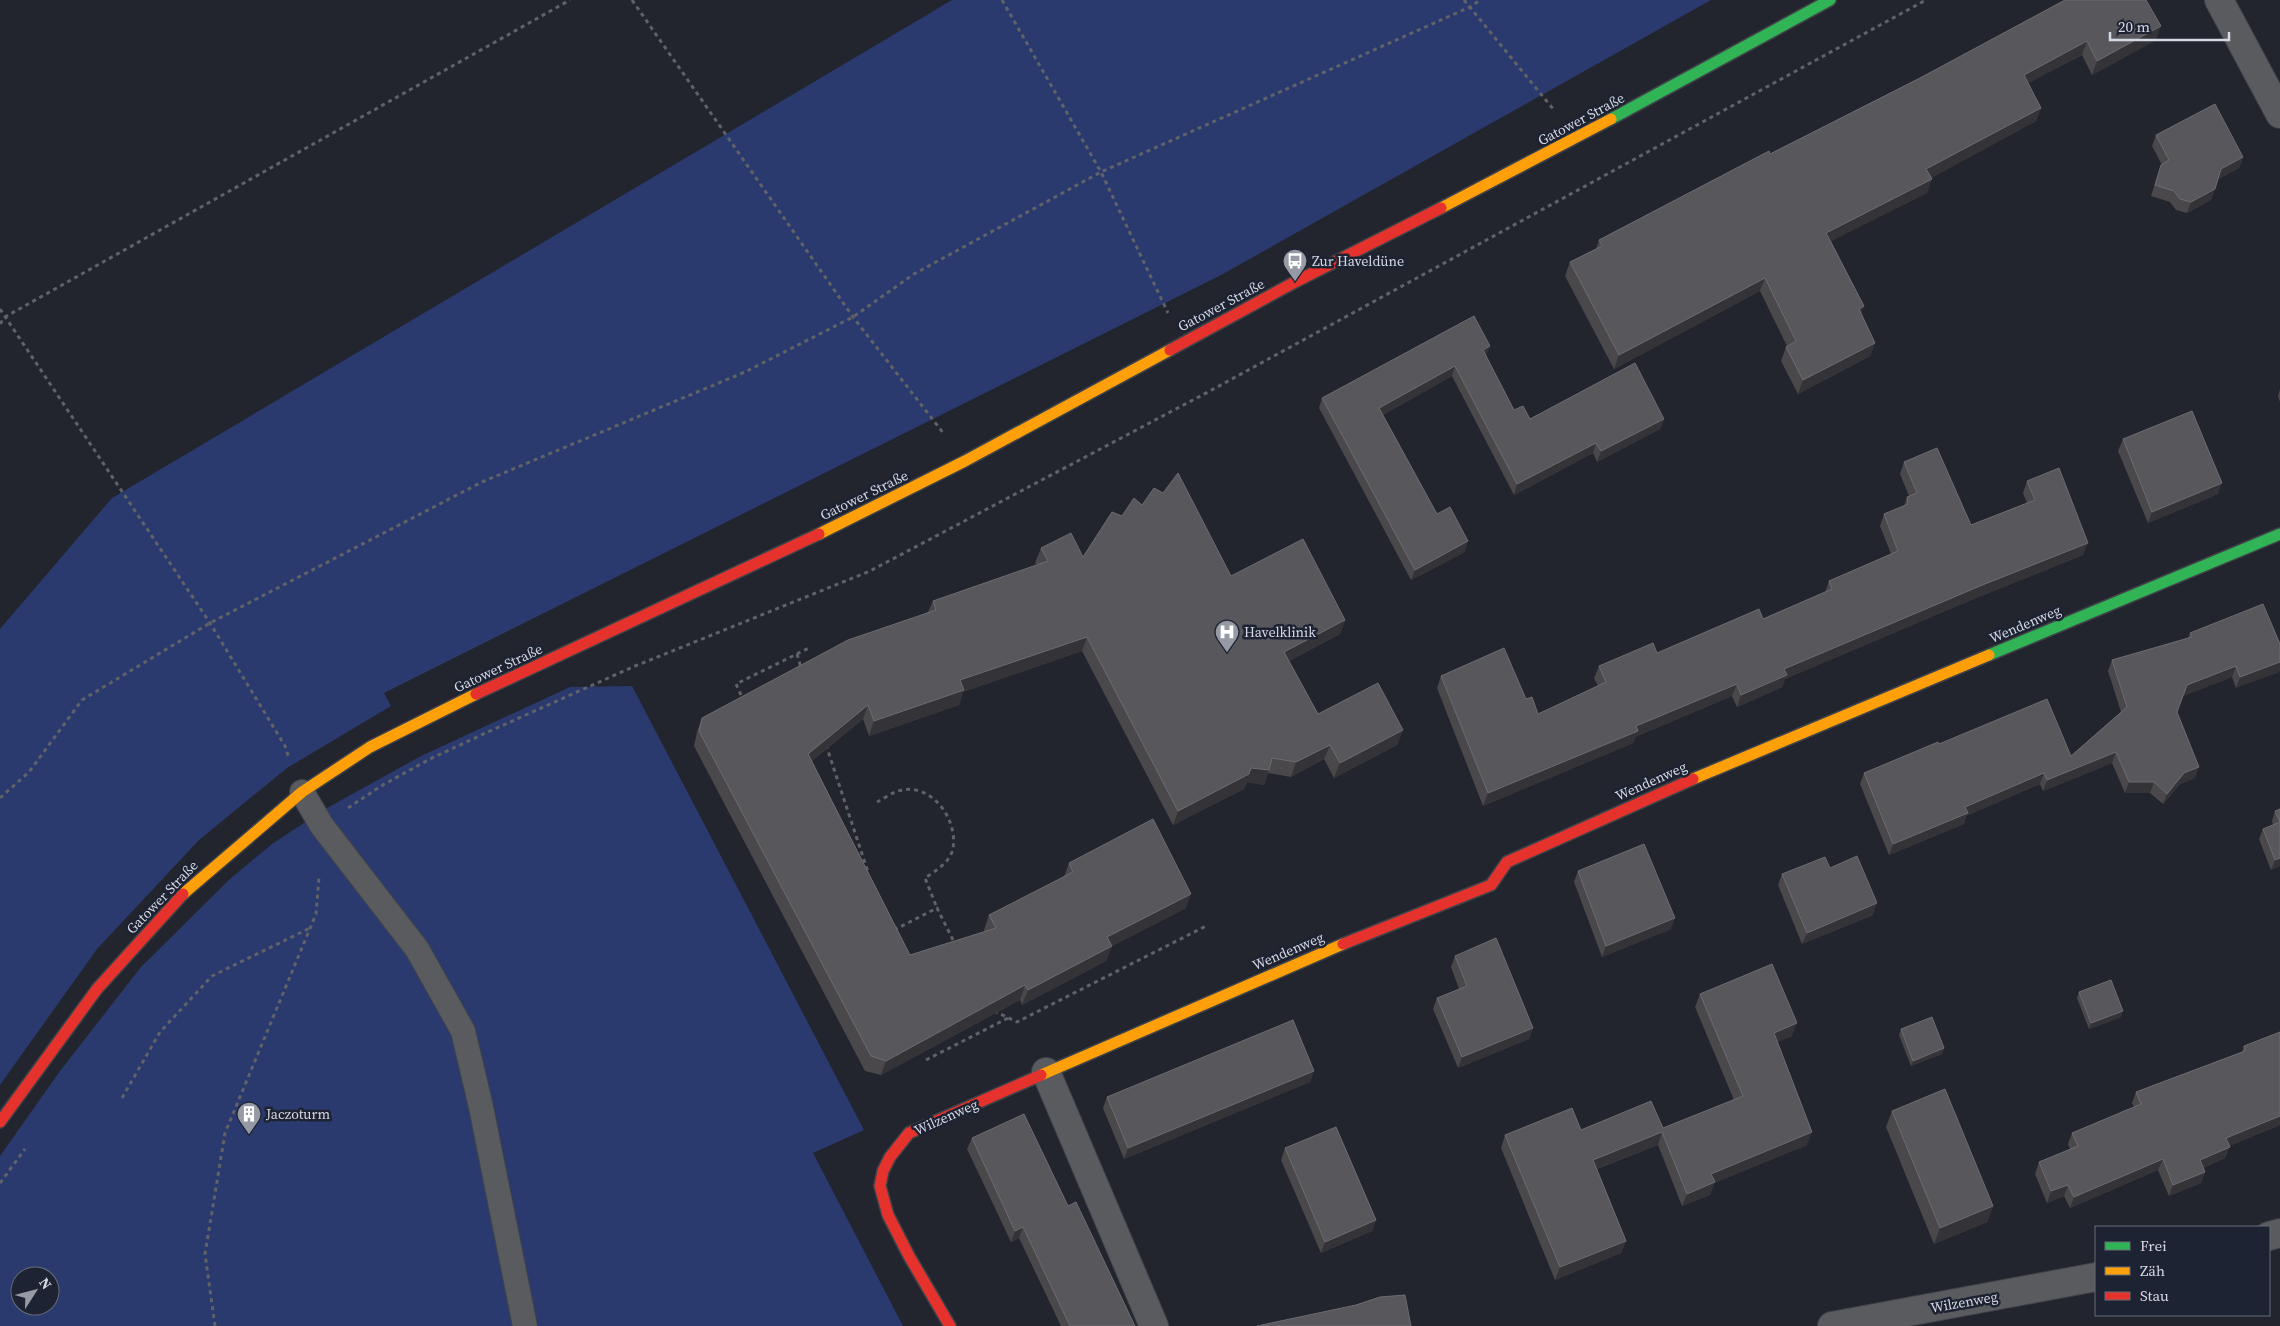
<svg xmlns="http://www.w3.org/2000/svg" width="2280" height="1326" viewBox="0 0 2280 1326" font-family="'Source Serif 4',serif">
<rect width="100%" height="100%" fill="#22252d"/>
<!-- green -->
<g fill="#2a3a6f" fill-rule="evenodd">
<polygon points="952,0 1711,0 1223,274 384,693 391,706 287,768 199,840 97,949 0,1085 0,629 112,498"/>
<path d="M 632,686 L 864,1130 L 813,1153 L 903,1326 L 0,1326 L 0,1156 L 60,1071 L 141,967 L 230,879 L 272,844 L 327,808 L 421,756 L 570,687 ZM 20,1276 L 50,1276 L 50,1306 L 20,1306 Z"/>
</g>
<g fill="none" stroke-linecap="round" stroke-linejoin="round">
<defs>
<polyline id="lane" points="302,792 322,826 417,949 463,1031 481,1107 525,1326"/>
<g id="street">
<polyline points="2219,0 2280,114"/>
<polyline points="1046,1072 1154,1326"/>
<polyline points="2269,1236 2280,1233"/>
<polyline points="1832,1326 2096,1277"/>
</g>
<g id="fast">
<polyline points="1611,119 1830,0"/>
<polyline points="1989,655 2280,534"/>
</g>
<g id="slow">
<polyline points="1441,208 1611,119"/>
<polyline points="819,534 965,461 1170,350"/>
<polyline points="1693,779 1989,655"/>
<polyline points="183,894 302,792 370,747 476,694"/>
<polyline points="1041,1075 1343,944"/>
</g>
<g id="jam">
<polyline points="1170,350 1295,282 1441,208"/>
<polyline points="476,694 819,534"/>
<polyline points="1343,944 1491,885 1507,862 1693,779"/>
<polyline points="0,1122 97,989 183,894"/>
<polyline points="950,1326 909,1256 888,1215 880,1186 883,1171 890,1157 909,1133 1041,1075"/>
</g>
</defs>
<!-- lane casing -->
<use href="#lane" stroke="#3f4349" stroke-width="26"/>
<!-- street casing -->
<use href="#street" stroke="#3f4349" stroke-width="30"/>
<!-- fast casing -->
<use href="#fast" stroke="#3f4349" stroke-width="14"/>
<!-- slow casing -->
<use href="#slow" stroke="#3f4349" stroke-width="14"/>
<!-- jam casing -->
<use href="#jam" stroke="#3f4349" stroke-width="14"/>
<!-- path -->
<g stroke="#616267" stroke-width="3" stroke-dasharray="4 4" stroke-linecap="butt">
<polyline points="632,0 853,317 944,434"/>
<polyline points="1002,0 1101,172 1168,313"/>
<polyline points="1464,0 1554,110"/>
<polyline points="0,309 210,623 285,746 289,758"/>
<polyline points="0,324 5,317 570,0"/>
<polyline points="797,654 801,668"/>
<polyline points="741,695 736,684 811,647"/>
<polyline points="826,745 868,872"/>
<polyline points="0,798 29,772 82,700 210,623 482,482 745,372 853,317 914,274 1101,172 1470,7 1480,0"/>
<path d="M 877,802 C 883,799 891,793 898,791 C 930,781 958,818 953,848 C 951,862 935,871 925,878 L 937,908"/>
<polyline points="348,808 381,786 430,759 490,731 635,666 870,571 1208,392 1926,0"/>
<polyline points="895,927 896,929 937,908 955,944"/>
<polyline points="994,1011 1017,1022 1206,926"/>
<polyline points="926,1060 1008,1018"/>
<polyline points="122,1098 160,1032 212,976 310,928"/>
<polyline points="0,1183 25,1149"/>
<polyline points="215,1326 205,1254 225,1133 316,914 319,877"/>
</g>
<!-- lane -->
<use href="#lane" stroke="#595b5f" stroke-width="24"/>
<!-- street -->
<use href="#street" stroke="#595b5f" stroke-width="28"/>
<!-- fast -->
<use href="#fast" stroke="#30b455" stroke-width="11"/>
<!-- slow -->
<use href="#slow" stroke="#ff9f0a" stroke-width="11"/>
<!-- jam -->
<use href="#jam" stroke="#e5322d" stroke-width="11"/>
</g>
<!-- wall -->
<g fill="#4a484b">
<polygon points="2065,0 2156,40 2092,75 2082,55 2028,83 2041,108 2036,121 1931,178 1927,193 1831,241 1864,306 1861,314 1875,343 1870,356 1798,394 1781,361 1786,347 1787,346 1760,291 1614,369 1565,276 1570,262 1596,249 1599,240 1920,78"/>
<polygon points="2156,135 2243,157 2239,168 2218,179 2211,200 2187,213 2176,210 2170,202 2151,196 2157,177 2162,165 2152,146"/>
<polygon points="1486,356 1514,410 1530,419 1664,419 1660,429 1597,462 1593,453 1514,495 1452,376 1383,415 1437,514 1465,552 1411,580 1319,408 1322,398"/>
<polygon points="2280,389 2280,402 2278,396"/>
<polygon points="2123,439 2218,494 2148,523 2118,451"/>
<polygon points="1904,462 1971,525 2027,503 2023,493 2027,481 2083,555 1976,598 1785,679 1782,687 1737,707 1732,696 1635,737 1633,743 1483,806 1437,688 1441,676 1526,699 1538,714 1598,686 1594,678 1599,666 1657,653 1763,619 1825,592 1829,581 1891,554 1880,526 1884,514 1904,506 1907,497 1909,496 1900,474"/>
<polygon points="1041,548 1083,557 1231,576 1345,620 1340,634 1289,661 1318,714 1403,730 1397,745 1334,778 1324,759 1291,777 1268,773 1264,785 1247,782 1244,789 1173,825 1082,651 963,692 959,705 869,736 863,719 812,761 910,955 985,932 984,930 989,915 1064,877 1069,863 1186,908 1112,946 1106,961 1022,1005 1020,1000 881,1075 865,1071 694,746 697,732 702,718 928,612 933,601 1037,565 1035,563"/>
<polygon points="2190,633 2280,644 2236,688 2232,677 2183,696 2177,712 2195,778 2180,784 2163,804 2150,793 2125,793 2112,763 2043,791 2040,784 1966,816 1964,824 1889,855 1860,784 1864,773 1939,744 2071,756 2121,712 2108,671 2112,660 2188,638"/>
<polygon points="2280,809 2280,866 2271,870 2259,839 2263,829 2273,825 2272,821 2275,811"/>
<polygon points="1830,868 1873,915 1802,944 1778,885 1782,874"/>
<polygon points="1578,871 1671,929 1602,957 1574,882"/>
<polygon points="1455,956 1533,1028 1529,1039 1458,1068 1433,1009 1437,998 1459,989 1451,967"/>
<polygon points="2079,992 2121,1017 2089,1029 2077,998"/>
<polygon points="1700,994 1792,1036 1777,1042 1807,1145 1714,1183 1710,1195 1682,1206 1658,1145 1597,1169 1626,1241 1621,1253 1555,1280 1501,1148 1505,1135 1581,1130 1663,1128 1734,1100 1695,1007"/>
<polygon points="1901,1029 1944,1048 1942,1054 1911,1066 1899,1035"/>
<polygon points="2244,1046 2280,1125 2229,1146 2225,1158 2203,1168 2205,1172 2201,1183 2169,1196 2158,1170 2070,1208 2064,1196 2047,1203 2035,1174 2039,1162 2070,1149 2068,1144 2072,1133 2134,1107 2132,1103 2136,1092 2242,1052"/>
<polygon points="1314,1071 1310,1082 1124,1159 1103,1108 1107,1097"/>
<polygon points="1892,1111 1993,1206 1987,1222 1934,1244 1886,1127"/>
<polygon points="972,1138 1068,1206 1135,1326 1061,1326 1019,1238 1011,1242 967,1149"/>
<polygon points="1285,1148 1376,1220 1372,1231 1321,1253 1281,1160"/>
</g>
<!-- shaded-wall -->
<g fill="#333338">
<polygon points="2161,26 2156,40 2092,75 2097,61"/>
<polygon points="2087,41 2082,55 2019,88 2024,75"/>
<polygon points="2041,108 2036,121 1922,183 1926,169"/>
<polygon points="2243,157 2239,168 2217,180 2221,169"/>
<polygon points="1932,179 1927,193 1822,246 1826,233"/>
<polygon points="2215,189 2211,200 2187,213 2191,202"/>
<polygon points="1765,278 1760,291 1614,369 1619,355"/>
<polygon points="1864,306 1859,320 1859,309"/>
<polygon points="1875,343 1870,356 1798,394 1803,380"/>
<polygon points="1490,346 1486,356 1483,350"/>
<polygon points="1455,366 1452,376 1376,419 1379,408"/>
<polygon points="1664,419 1660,429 1597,462 1601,451"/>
<polygon points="1596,443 1593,453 1514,495 1517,484"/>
<polygon points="2222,483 2218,494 2148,523 2152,512"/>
<polygon points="1468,541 1465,552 1411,580 1415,570"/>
<polygon points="2088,543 2083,555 1976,598 1785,679 1782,687 1737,707 1741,695 1784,669 1980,586"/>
<polygon points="1345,620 1340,634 1279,666 1284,652"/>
<polygon points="1087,637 1082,651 963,692 959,705 869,736 874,721 960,680"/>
<polygon points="2280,662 2280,672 2236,688 2240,677"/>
<polygon points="2236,666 2232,677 2183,696 2187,685"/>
<polygon points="1737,684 1732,696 1635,737 1633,743 1483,806 1488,793 1636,726"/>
<polygon points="868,705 863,719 803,768 808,754"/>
<polygon points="1403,730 1397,745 1334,778 1340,763"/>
<polygon points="1330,745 1324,759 1291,777 1296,762"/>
<polygon points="2116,752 2112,763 2043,791 2047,780"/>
<polygon points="2199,767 2195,778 2180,784 2163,804 2167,794 2184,773"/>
<polygon points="1251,768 1269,770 1264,785 1247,782 1244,789 1173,825 1178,811"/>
<polygon points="2044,773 2040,784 1966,816 1964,824 1889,855 1893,844 1965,807"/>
<polygon points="2129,782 2154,782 2150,793 2125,793"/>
<polygon points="2280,858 2280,866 2271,870 2275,860"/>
<polygon points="1191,894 1186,908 1101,952 1107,937"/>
<polygon points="1877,903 1873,915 1802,944 1807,933"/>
<polygon points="1675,918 1671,929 1602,957 1606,946"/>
<polygon points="1112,946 1106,961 1022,1005 1028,990"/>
<polygon points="1025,985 1020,1000 881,1075 886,1061"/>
<polygon points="2123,1011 2121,1017 2089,1029 2091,1023"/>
<polygon points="1797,1023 1792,1036 1769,1045 1774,1033"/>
<polygon points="1533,1028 1529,1039 1458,1068 1462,1057"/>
<polygon points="1944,1048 1942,1054 1911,1066 1913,1061"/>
<polygon points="1314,1071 1310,1082 1124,1159 1128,1148"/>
<polygon points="2280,1116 2280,1125 2222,1149 2226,1138"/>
<polygon points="1662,1132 1658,1145 1588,1172 1593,1160"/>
<polygon points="1812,1132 1807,1145 1714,1183 1710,1195 1682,1206 1687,1194 1711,1174"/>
<polygon points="2230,1147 2225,1158 2196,1171 2200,1160"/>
<polygon points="2163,1159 2158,1170 2070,1208 2074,1197"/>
<polygon points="2205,1172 2201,1183 2169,1196 2173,1185"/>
<polygon points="2068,1185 2064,1196 2047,1203 2051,1191"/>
<polygon points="1993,1206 1987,1222 1934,1244 1940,1228"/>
<polygon points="1376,1220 1372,1231 1321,1253 1325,1242"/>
<polygon points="1023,1227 1019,1238 1011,1242 1015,1231"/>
<polygon points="1626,1241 1621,1253 1555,1280 1560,1267"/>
</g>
<!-- building -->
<g fill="#58585c" stroke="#6c6c71">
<polygon points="2065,0 2146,0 2161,26 2097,61 2087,41 2024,75 2041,108 1926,169 1932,179 1826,233 1864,306 1859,309 1875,343 1803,380 1786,347 1796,341 1765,278 1619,355 1570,262 1602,246 1599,240 1769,151 1770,154 1920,78"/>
<polygon points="2215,104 2243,157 2221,169 2215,189 2191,202 2180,199 2174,191 2155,185 2161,165 2169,160 2156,135"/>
<polygon points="1474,316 1490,346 1483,350 1514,410 1523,406 1530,419 1635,363 1664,419 1601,451 1596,443 1517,484 1455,366 1379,408 1437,514 1450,507 1468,541 1415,570 1322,398"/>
<polygon points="2192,411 2222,483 2152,512 2123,439"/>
<polygon points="1937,448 1971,525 2035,500 2027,481 2059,468 2088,543 1980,586 1784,669 1787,675 1741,695 1737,684 1636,726 1638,731 1488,793 1441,676 1504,648 1526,699 1532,697 1538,714 1606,682 1599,666 1653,643 1657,653 1759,609 1763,619 1832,589 1829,581 1898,551 1884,514 1908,504 1907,497 1917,493 1904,462"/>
<polygon points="1178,473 1231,576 1303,539 1345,620 1284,652 1318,714 1378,683 1403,730 1340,763 1330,745 1296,762 1272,758 1269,770 1251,768 1249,774 1178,811 1087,637 960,680 964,690 874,721 868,705 808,754 910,955 996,928 989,915 1073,872 1069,863 1153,819 1191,894 1107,937 1112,946 1028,990 1025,985 886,1061 871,1056 699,731 702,718 848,640 936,610 933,601 1048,561 1041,548 1071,533 1083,557 1112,512 1122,516 1134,498 1142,505 1154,488 1163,493"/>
<polygon points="2263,604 2280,644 2280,662 2240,677 2236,666 2187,685 2177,712 2199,767 2184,773 2167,794 2154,782 2129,782 2116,752 2047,780 2044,773 1965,807 1968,813 1893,844 1864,773 1938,742 1939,744 2047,699 2071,756 2127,707 2112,660 2192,637 2190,633"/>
<polygon points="2280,809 2280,858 2275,860 2263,829 2280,822 2275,811"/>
<polygon points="1644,844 1675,918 1606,946 1578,871"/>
<polygon points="1857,856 1877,903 1807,933 1782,874 1825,857 1830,868"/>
<polygon points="1496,938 1533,1028 1462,1057 1437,998 1467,986 1455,956"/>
<polygon points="1772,964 1797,1023 1774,1033 1812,1132 1711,1174 1715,1182 1687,1194 1662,1132 1593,1160 1626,1241 1560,1267 1505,1135 1572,1108 1581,1130 1651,1101 1663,1128 1743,1096 1700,994"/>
<polygon points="2111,980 2123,1011 2091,1023 2079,992"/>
<polygon points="1932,1017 1944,1048 1913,1061 1901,1029"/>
<polygon points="1293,1020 1314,1071 1128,1148 1107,1097"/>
<polygon points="2280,1032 2280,1116 2226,1138 2230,1147 2200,1160 2205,1172 2173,1185 2163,1159 2074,1197 2068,1185 2051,1191 2039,1162 2078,1146 2072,1133 2141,1104 2136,1092 2245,1051 2244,1046"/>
<polygon points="1945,1089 1993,1206 1940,1228 1892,1111"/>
<polygon points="1024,1114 1068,1206 1076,1202 1135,1326 1070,1326 1023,1227 1015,1231 972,1138"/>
<polygon points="1336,1127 1376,1220 1325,1242 1285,1148"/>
<polygon points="1405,1295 1411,1326 1257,1326 1356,1305 1380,1297"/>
</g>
<!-- icons -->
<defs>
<symbol id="bus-pin" viewBox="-11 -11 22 30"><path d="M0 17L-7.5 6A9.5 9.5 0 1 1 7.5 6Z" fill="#969aa4" stroke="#1d2332"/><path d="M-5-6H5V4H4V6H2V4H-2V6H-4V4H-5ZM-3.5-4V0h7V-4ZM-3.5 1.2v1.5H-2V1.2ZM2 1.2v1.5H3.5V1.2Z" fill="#fff"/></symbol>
<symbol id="hospital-pin" viewBox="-11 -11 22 30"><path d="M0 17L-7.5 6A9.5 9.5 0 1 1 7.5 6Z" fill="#969aa4" stroke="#1d2332"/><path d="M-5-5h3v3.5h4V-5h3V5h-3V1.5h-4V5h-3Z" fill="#fff"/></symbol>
<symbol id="building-pin" viewBox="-11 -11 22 30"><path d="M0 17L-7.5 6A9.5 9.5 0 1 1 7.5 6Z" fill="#969aa4" stroke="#1d2332"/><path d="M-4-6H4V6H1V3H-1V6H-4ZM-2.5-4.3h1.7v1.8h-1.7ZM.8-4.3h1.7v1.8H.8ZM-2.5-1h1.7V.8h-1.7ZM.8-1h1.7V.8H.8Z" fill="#fff"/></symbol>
</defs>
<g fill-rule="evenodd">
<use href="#bus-pin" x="1281" y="247" width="28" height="38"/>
<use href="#hospital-pin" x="1213" y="618" width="28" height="38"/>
<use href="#building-pin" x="235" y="1100" width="28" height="38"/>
</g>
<g text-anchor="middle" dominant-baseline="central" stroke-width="5" stroke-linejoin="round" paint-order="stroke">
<!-- street labels -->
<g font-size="14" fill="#d5d9e4" stroke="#1d2332">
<text transform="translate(1581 119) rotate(-28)">Gatower Straße</text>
<text transform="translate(1221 305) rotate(-28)">Gatower Straße</text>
<text transform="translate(864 495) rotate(-26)">Gatower Straße</text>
<text transform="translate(2025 624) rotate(-23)">Wendenweg</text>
<text transform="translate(498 668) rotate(-25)">Gatower Straße</text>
<text transform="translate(1651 781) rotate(-24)">Wendenweg</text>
<text transform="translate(162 897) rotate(-46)">Gatower Straße</text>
<text transform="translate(1288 951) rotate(-23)">Wendenweg</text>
<text transform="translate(946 1117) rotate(-24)">Wilzenweg</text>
<text transform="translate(1964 1302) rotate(-10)">Wilzenweg</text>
</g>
<!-- poi labels -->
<g font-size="14" fill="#d5d9e4" stroke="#1d2332" text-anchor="start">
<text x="1312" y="261">Zur Haveldüne</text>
<text x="1244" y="632">Havelklinik</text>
<text x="266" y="1114">Jaczoturm</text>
</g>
</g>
<!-- legend -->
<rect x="2095" y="1226" width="175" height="90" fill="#1d2332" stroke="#676c79"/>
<rect x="2105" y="1242" width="25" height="8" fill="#30b455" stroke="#676c79"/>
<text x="2140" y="1251" font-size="15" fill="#d5d9e4">Frei</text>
<rect x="2105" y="1267" width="25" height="8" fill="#ff9f0a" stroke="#676c79"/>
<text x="2140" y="1276" font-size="15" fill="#d5d9e4">Zäh</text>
<rect x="2105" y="1292" width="25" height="8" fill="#e5322d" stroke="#676c79"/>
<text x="2140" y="1301" font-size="15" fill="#d5d9e4">Stau</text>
<!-- north arrow -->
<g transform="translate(35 1291) rotate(54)"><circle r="24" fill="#1d2332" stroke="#676c79"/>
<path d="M0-4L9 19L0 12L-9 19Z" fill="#969aa4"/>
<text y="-8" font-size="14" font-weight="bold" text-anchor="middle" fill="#d5d9e4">N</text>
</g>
<!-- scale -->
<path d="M2110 32v8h119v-8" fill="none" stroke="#d5d9e4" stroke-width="2.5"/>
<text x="2118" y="32" font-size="15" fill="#d5d9e4" stroke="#1d2332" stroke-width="4" paint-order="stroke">20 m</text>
</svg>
